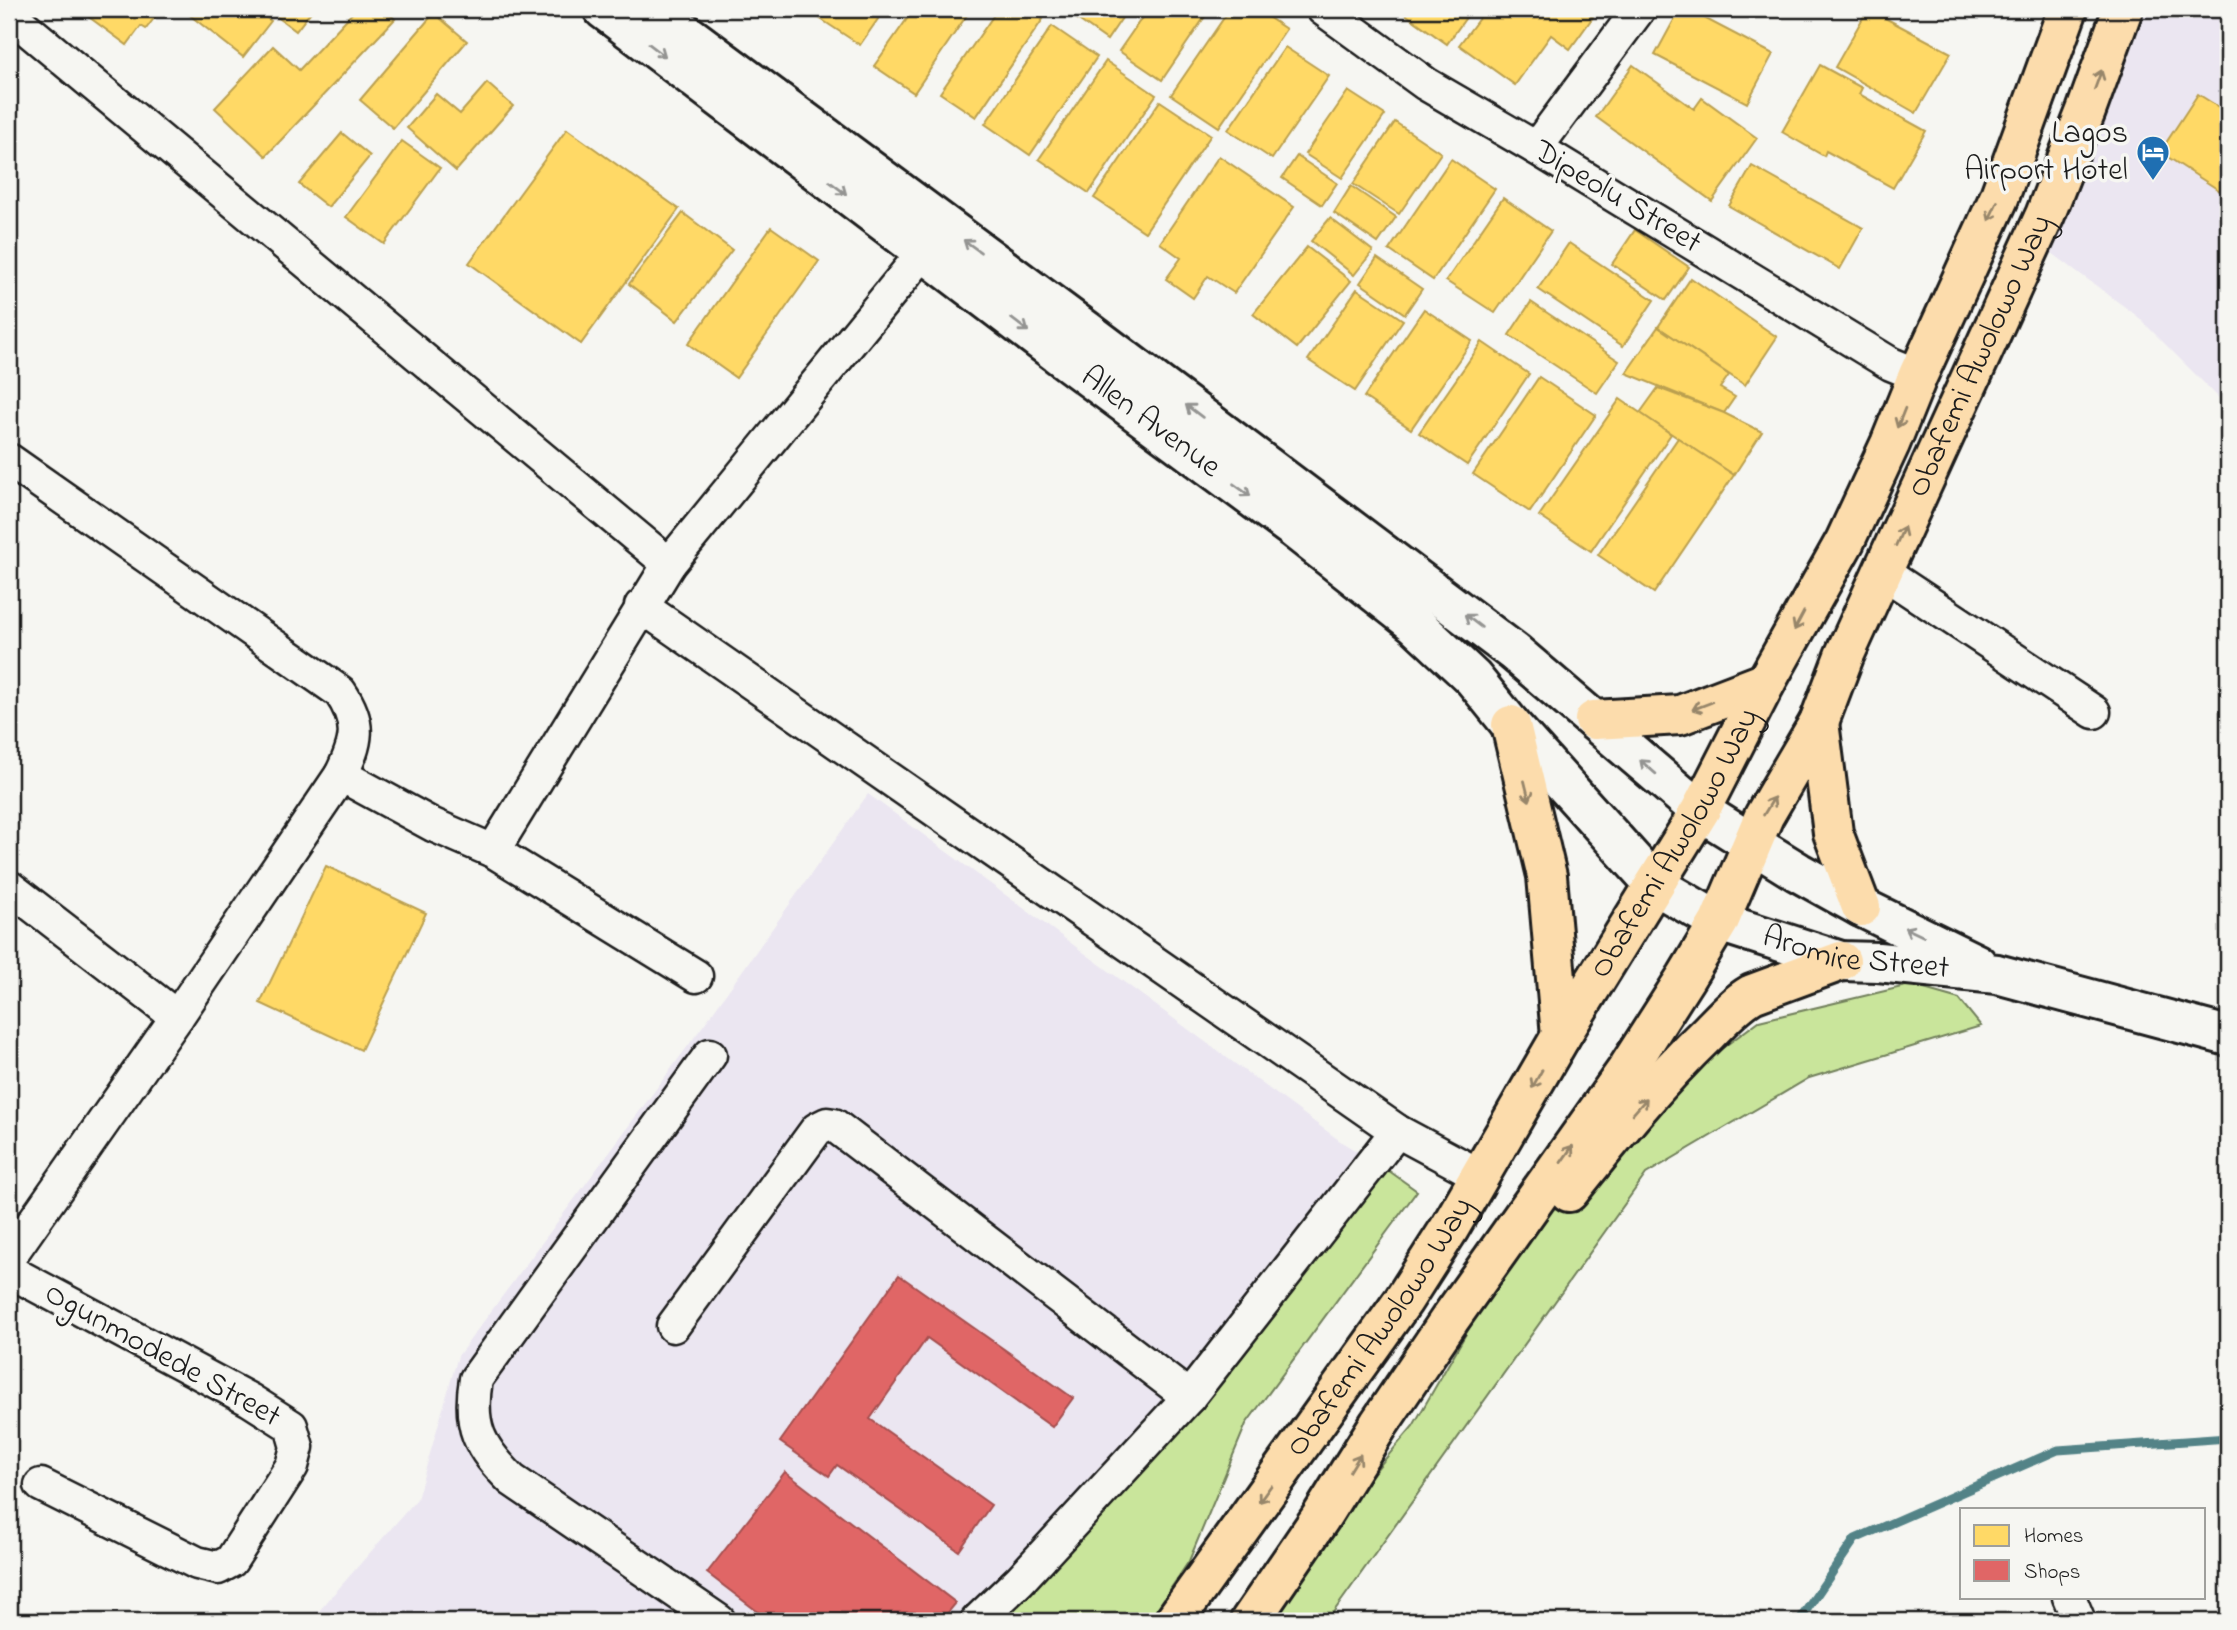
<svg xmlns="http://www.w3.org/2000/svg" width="2237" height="1630" viewBox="0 0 2237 1630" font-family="'Indie Flower',sans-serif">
<rect width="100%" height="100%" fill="#f6f6f2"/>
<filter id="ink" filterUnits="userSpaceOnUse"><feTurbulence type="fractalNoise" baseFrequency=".0143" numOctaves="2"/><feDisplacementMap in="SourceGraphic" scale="14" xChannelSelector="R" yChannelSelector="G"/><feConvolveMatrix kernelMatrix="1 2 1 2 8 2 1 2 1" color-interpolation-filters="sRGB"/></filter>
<g filter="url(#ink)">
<!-- built -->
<g fill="#ebe6f1">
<polygon points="2146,9 2228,9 2228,407 2137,316 2052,253 2104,112"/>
<polygon points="868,794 1343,1143 1385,1168 1218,1375 1001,1621 281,1621 319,1611 417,1499 458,1356 708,1019"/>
</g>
<!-- green -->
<g fill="#c9e59b" stroke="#72805c" stroke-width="2">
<polygon points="1910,985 1959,999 1981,1026 1809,1078 1646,1174 1327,1621 1268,1621 1333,1521 1413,1426 1479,1311 1513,1240 1624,1121 1759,1021"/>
<polygon points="1385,1168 1417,1191 1246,1424 1189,1561 1149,1621 1001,1621 1218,1375"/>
</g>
<!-- homes -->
<g fill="#ffd966" stroke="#bba050" stroke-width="2">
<polygon points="78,9 161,9 146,29 141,26 127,45"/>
<polygon points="182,9 255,9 271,21 243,57"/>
<polygon points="267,9 313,9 296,31"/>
<polygon points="356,9 384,9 395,19 266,156 215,108 273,46 299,70"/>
<polygon points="816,9 885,9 860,45 813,14"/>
<polygon points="914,9 971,9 914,93 874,66"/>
<polygon points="998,9 1027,9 1043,19 976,117 940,93"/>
<polygon points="1063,9 1128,9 1107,40"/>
<polygon points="1148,9 1210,9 1162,80 1119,51"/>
<polygon points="1230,9 1256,9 1286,29 1219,127 1171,95"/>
<polygon points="1403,9 1472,9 1447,44 1401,11"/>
<polygon points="1486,9 1582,9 1593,17 1570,49 1551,35 1515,85 1459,45"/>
<polygon points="1680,9 1687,9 1773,54 1747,103 1655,55"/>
<polygon points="1868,9 1951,53 1916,113 1835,67"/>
<polygon points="434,13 467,41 393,128 360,100"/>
<polygon points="1052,26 1097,57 1030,155 985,124"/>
<polygon points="1285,47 1329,76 1272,159 1228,130"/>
<polygon points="1106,61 1156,95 1089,193 1039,159"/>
<polygon points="1633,65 1694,109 1702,98 1757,138 1712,201 1596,117"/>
<polygon points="1820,65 1862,88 1859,94 1926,131 1893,188 1826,151 1824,156 1782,132"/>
<polygon points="487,83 513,106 456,171 407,128 436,94 460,114"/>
<polygon points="1348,91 1385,115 1342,178 1305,154"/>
<polygon points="2198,94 2228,113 2228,196 2160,152"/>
<polygon points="1160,101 1211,135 1145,232 1094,198"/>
<polygon points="1395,122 1441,153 1399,214 1353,184"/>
<polygon points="567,129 679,209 581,344 469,263"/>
<polygon points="342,133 370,156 328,207 299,184"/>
<polygon points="402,141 440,168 384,244 346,217"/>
<polygon points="1219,156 1294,207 1234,293 1208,276 1193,298 1166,279 1181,258 1160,243"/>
<polygon points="1297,156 1337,183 1322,205 1282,178"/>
<polygon points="1451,159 1495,189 1433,280 1389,250"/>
<polygon points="1752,166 1863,228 1840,269 1729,206"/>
<polygon points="1351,186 1396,217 1378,243 1334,213"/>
<polygon points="1503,198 1551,231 1495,313 1446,281"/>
<polygon points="683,213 732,250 677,321 629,284"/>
<polygon points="1330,218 1373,251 1354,275 1311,241"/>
<polygon points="771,227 819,261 736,378 688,344"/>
<polygon points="1635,230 1689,267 1666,300 1612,264"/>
<polygon points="1569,243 1654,300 1623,346 1538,289"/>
<polygon points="1307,247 1351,281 1297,348 1253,314"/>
<polygon points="1377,258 1422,289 1405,314 1360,283"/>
<polygon points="1691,278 1777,337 1745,385 1658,327"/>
<polygon points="1357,289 1403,320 1355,391 1308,360"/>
<polygon points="1531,302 1619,361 1597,393 1509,335"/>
<polygon points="1424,309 1472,341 1411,429 1364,397"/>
<polygon points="1658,327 1729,375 1720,388 1735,397 1724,413 1626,373"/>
<polygon points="1482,342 1529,374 1467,465 1419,433"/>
<polygon points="1539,377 1596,415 1530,512 1473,474"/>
<polygon points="1658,388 1724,413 1762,432 1734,475 1640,413"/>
<polygon points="1620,399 1671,434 1591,551 1539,516"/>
<polygon points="1678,438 1734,475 1654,593 1598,555"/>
<polygon points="326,866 426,913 361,1050 260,1003"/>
</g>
<!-- shops -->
<g fill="#e06666" stroke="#a55050" stroke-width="2">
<polygon points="899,1275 1073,1398 1052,1427 927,1338 870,1419 991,1505 959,1551 837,1465 829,1476 780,1442"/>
<polygon points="785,1472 956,1603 941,1621 770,1621 707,1573"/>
</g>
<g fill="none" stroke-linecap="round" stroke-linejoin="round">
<!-- stream -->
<polyline stroke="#538387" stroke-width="9" points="1799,1621 1855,1539 2058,1450 2228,1438"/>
<defs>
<g id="street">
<polyline points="1323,9 1426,84 1536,148 1891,364 1918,375"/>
<polyline points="9,14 669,564"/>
<polyline points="1536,148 1639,9"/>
<path d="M 9,460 L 340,692 C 362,724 357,742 341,775"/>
<polyline points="1884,573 2094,712"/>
<polyline points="641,606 1397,1131 1481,1176"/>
<polyline points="493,851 669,564 923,253"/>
<polyline points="9,887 177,1017"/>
<path d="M 710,1055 L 476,1379 C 468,1427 479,1447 512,1480 L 719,1621"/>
<polyline points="9,1257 177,1017 341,775 433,825 493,851 696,976"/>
<polyline points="9,1271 250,1400 291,1426 297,1447 292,1466 231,1561 218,1568 197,1563 41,1485"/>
<polyline points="673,1326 817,1129 827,1124 834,1125 1189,1397"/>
<polyline points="2069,1597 2079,1621"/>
<polyline points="977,1621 1020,1580 1189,1397 1397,1131"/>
</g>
<g id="secondary">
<path id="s1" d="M 603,9 L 1066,360 L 1293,528 L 1415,624 L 1473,678 L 1511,725 L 1655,885 L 1719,922 L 1841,961 L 1878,962 L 1997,974 L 2228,1036"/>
<polyline points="653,9 1091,334 1514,652 1700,811 1798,872 1861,907 1977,964"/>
</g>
<g id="primary">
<polyline points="1594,720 1680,715 1766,682"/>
<polyline points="1819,722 1833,833 1861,907"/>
<polyline points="1511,725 1547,876 1561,1036"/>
<path d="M 1569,1192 C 1613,1137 1657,1082 1708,1033 C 1722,1019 1735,1004 1752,994 L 1841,961"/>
<path id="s2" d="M 1174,1621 L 1403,1301 L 1449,1229 L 1561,1036 L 1700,811 L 1766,682 L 1845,541 L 1890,444 L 1918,375 L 1999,198 L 2068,9"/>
<path id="s3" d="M 1250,1621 L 1321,1517 L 1379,1424 L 1450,1319 L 1626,1071 L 1686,977 L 1719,922 L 1764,816 L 1819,722 L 1844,656 L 2045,215 L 2086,111 L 2123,9"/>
</g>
</defs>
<!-- street casing -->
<use href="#street" stroke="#1c1c1c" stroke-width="37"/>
<!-- secondary casing -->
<use href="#secondary" stroke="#1c1c1c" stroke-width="44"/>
<!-- primary casing -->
<use href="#primary" stroke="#1c1c1c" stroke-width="44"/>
<!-- street -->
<use href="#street" stroke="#f6f6f2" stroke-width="32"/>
<!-- secondary -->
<use href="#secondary" stroke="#f6f6f2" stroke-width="38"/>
<!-- primary -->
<use href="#primary" stroke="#fcdcac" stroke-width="38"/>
</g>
<!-- one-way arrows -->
<defs><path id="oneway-shaft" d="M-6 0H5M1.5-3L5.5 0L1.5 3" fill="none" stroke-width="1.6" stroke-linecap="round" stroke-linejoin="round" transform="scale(1.75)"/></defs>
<g stroke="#949492">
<use href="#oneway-shaft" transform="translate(657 50) rotate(37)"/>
<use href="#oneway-shaft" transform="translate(838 188) rotate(37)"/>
<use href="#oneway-shaft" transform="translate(972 246) rotate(-144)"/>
<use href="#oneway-shaft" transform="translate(1020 325) rotate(37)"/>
<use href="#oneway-shaft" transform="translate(1194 411) rotate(-143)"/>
<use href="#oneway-shaft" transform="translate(1242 490) rotate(36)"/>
<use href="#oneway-shaft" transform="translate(1473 621) rotate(-143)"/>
<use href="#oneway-shaft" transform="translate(1648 767) rotate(-139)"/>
<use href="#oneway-shaft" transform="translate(1914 932) rotate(-154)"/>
</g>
<g stroke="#97866b">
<use href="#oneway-shaft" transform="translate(2098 80) rotate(-70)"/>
<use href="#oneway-shaft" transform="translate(1993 211) rotate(115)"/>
<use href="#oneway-shaft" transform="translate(1901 418) rotate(112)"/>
<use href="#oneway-shaft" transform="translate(1900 536) rotate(-66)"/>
<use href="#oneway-shaft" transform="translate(1799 621) rotate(118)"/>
<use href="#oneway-shaft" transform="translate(1702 706) rotate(159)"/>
<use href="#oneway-shaft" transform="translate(1527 791) rotate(76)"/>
<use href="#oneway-shaft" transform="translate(1769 806) rotate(-59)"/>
<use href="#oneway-shaft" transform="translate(1537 1079) rotate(119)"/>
<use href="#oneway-shaft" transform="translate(1640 1106) rotate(-49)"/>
<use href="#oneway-shaft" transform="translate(1567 1154) rotate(-55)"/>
<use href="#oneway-shaft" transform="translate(1355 1463) rotate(-58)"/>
<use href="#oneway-shaft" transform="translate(1265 1494) rotate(126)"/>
</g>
</g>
<!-- icons -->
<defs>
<symbol id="hotel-pin" viewBox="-11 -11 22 30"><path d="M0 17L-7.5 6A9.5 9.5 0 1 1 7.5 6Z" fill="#1f6fb2" stroke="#f6f6f2"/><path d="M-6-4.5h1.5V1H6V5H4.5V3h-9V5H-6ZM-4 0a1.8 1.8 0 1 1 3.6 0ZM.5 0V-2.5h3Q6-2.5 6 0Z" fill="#fff"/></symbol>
</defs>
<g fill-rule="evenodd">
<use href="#hotel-pin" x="2134" y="133" width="38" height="52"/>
</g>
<g text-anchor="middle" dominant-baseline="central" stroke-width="7" stroke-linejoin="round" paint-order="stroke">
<!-- poi labels -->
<g font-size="32" fill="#1c1c1c" stroke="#f6f6f2" text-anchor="end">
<text x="2128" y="134">Lagos<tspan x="2128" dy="37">Airport Hotel</tspan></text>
</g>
<!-- street labels -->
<g font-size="32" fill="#1c1c1c" stroke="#f6f6f2">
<text transform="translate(1617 198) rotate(31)">Dipeolu Street</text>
<text stroke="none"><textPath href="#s3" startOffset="1466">Obafemi Awolowo Way</textPath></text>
<text stroke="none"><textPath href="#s1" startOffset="686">Allen Avenue</textPath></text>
<text stroke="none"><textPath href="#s2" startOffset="926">Obafemi Awolowo Way</textPath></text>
<text stroke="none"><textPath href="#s1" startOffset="1589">Aromire Street</textPath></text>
<text stroke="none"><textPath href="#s2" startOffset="359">Obafemi Awolowo Way</textPath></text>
<text transform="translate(162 1356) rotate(29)">Ogunmodede Street</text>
</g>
</g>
<!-- margin -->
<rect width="2237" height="1630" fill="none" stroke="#f6f6f2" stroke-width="35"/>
<rect x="18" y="18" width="2202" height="1595" fill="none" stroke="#1c1c1c" stroke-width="2.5" filter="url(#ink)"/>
<!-- legend -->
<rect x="1960" y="1508" width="245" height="91" fill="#f6f6f2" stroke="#9f9f9c" stroke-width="2"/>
<rect x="1974" y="1525" width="35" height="21" fill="#ffd966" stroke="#9f9f9c" stroke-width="2"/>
<text x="2024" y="1542" font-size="21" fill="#1c1c1c">Homes</text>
<rect x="1974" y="1560" width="35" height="21" fill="#e06666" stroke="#9f9f9c" stroke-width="2"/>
<text x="2024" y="1578" font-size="21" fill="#1c1c1c">Shops</text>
</svg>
